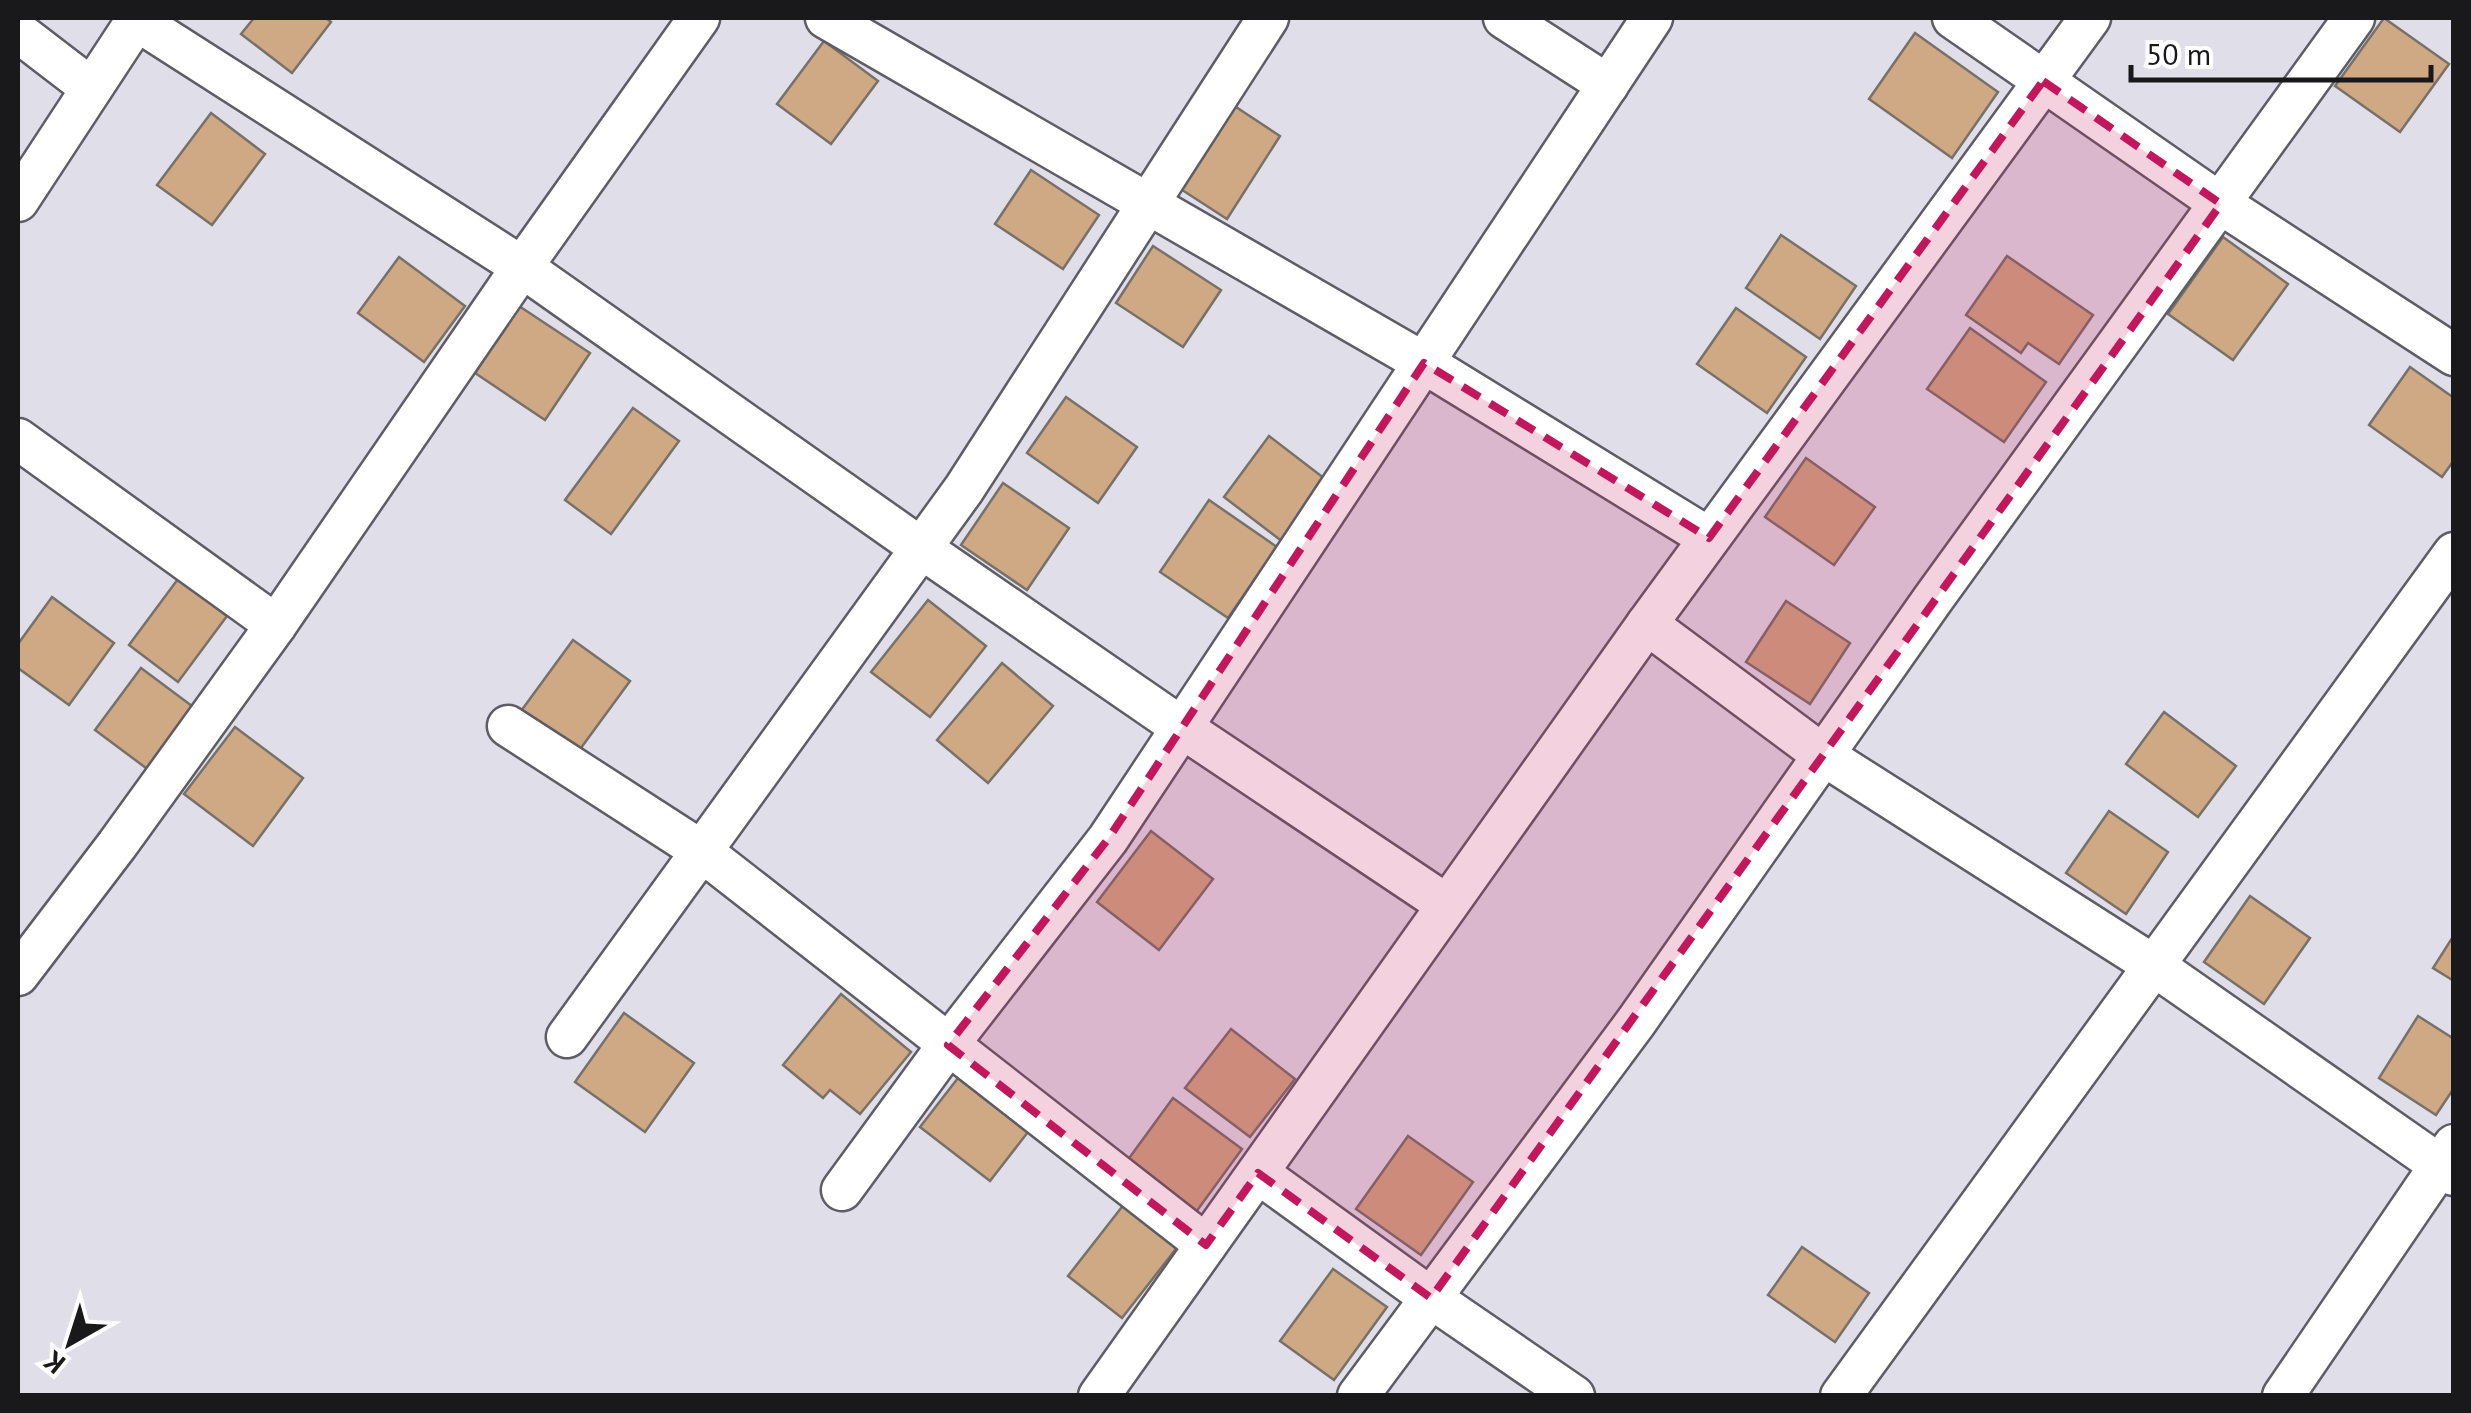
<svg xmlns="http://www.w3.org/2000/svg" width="2471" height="1413" viewBox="0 0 2471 1413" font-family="'PT Sans',sans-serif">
<rect width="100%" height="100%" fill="#e0dfe9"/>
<!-- building -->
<g fill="#cfa884" stroke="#78716a" stroke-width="2.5">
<polygon points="254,18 326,18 331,22 292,73 241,34"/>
<polygon points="2384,18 2449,64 2400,132 2335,86"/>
<polygon points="1915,33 1998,92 1952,158 1869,99"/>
<polygon points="824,41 878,81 831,144 777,104"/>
<polygon points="1233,105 1280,136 1227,219 1179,188"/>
<polygon points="211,113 265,154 212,225 157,185"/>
<polygon points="1031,170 1099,215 1063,269 995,224"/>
<polygon points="1781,235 1856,286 1820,339 1746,288"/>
<polygon points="2223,237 2288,284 2233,360 2168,314"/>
<polygon points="1153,246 1221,290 1183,347 1116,303"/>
<polygon points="2007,256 2093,315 2059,364 2028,343 2021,353 1966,315"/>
<polygon points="399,257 465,306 424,362 358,313"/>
<polygon points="519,306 590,353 545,420 475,373"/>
<polygon points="1736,308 1806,357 1767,413 1697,364"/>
<polygon points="1970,328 2046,382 2004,442 1927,389"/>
<polygon points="2410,367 2454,398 2454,460 2442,477 2369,425"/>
<polygon points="1066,397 1137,447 1098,503 1027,453"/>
<polygon points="633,408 679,441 611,534 565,500"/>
<polygon points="1269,436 1329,482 1283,542 1224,497"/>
<polygon points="1806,458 1875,507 1834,565 1765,517"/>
<polygon points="1003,483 1069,528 1027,590 961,545"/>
<polygon points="1209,500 1277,547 1228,618 1160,572"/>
<polygon points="178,579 227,616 178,682 129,645"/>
<polygon points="52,597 114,643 69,705 18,668 18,644"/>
<polygon points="928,600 986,646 930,717 871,672"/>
<polygon points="1786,601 1850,643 1810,704 1746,662"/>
<polygon points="573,640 630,681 578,752 521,711"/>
<polygon points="1002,663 1053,706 988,783 937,740"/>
<polygon points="141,668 196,709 150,771 95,730"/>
<polygon points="2164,712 2236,766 2198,817 2126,764"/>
<polygon points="235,727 303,778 253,846 184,794"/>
<polygon points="2109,811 2168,852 2126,914 2066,873"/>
<polygon points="1151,831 1213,879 1159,950 1097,902"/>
<polygon points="2250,896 2310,938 2264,1004 2204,962"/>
<polygon points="2454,935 2454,981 2433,968"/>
<polygon points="841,994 911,1052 860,1114 830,1090 823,1098 783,1065"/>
<polygon points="624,1013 694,1063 645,1132 575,1082"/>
<polygon points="2418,1016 2454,1039 2454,1088 2436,1115 2379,1078"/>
<polygon points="1231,1029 1295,1079 1250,1137 1185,1088"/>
<polygon points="958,1078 1028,1132 990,1181 920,1127"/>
<polygon points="1173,1098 1242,1149 1196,1212 1127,1161"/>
<polygon points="1408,1136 1473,1182 1421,1255 1356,1209"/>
<polygon points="1125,1203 1179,1245 1122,1318 1068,1276"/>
<polygon points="1802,1247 1869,1293 1835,1342 1768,1295"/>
<polygon points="1333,1269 1387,1307 1334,1380 1280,1341"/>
</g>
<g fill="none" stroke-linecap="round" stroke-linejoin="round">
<defs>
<g id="minor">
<polyline points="826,18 1424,363 1709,538"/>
<polyline points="1504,18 1608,85"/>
<polyline points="1953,18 2221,204 2454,355"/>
<polyline points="136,20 522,267 921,548 1181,727 1447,905"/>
<polyline points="18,32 91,88"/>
<polyline points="18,201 138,18"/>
<polyline points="18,439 276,625"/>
<polyline points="1647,624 1823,755 2153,965 2454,1175"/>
<polyline points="508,726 700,850 1206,1245"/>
<polyline points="18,975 117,845 276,625 522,267 699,18"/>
<polyline points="567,1037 964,489 1268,18"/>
<polyline points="1258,1173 1431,1298 1574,1396"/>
<polyline points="842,1190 948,1045 1108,839 1652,18"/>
<polyline points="1099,1396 1647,624 2090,18"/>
<polyline points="1358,1396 1636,1022 1933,599 2354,18"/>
<polyline points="1841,1396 2454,553"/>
<polyline points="2283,1396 2454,1145"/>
</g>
</defs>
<!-- minor casing -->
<use href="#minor" stroke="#5e5c65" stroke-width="45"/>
<!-- minor -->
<use href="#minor" stroke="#fff" stroke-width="40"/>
</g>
<!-- marked area -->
<path fill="#c2185b" fill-opacity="0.2" stroke="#c2185b" stroke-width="8" stroke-dasharray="20 12" stroke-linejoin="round" d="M 2043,81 L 2221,204 L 1431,1298 L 1258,1173 L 1206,1245 L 948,1045 L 1108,839 L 1424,363 L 1709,538 Z"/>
<!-- border -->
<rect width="2471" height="1413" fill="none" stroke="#19191c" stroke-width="40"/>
<!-- north arrow -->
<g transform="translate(70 1343) rotate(219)" stroke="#ffffff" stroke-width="8" paint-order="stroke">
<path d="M0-8L18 38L0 25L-18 38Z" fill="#19191c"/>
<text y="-15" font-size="28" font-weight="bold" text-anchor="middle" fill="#19191c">K</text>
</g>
<!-- scale -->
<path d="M2131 65v15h300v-15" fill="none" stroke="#19191c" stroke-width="5"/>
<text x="2146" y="65" font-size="30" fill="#19191c" stroke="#ffffff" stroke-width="8" paint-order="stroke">50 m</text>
</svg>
